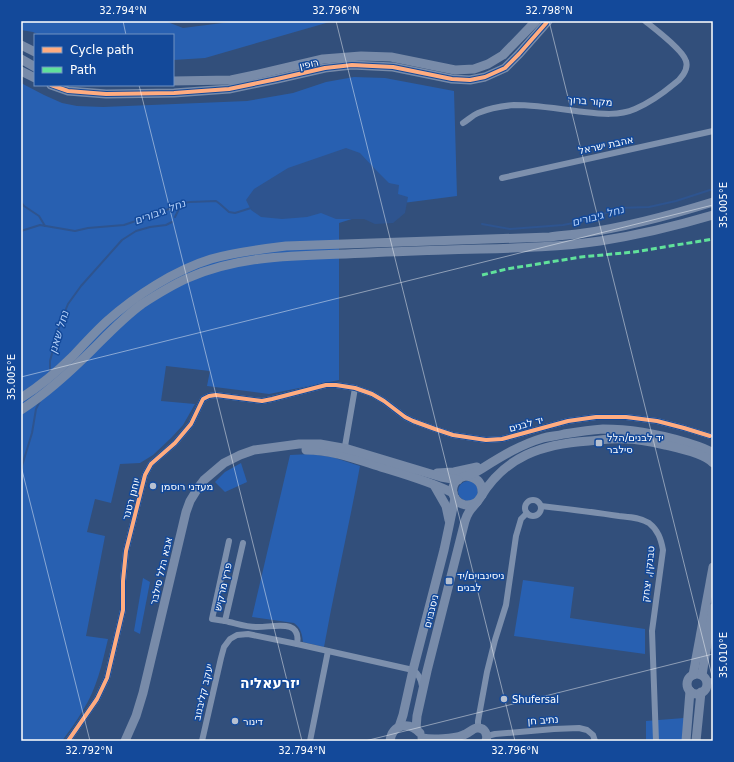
<svg xmlns="http://www.w3.org/2000/svg" width="734" height="762" viewBox="0 0 734 762" font-family="'DejaVu Sans','Noto Sans Hebrew',sans-serif">
<rect width="100%" height="100%" fill="#324f7b"/>
<!-- green -->
<g fill="#2860b1">
<polygon points="21,21 165,21 183,28 238,21 333,21 205,58 173,60 173,35 39,35 33,32 21,30"/>
<path d="M 354,77 L 385,78 L 454,91 L 457,196 L 403,203 L 339,223 L 339,380 L 269,394 L 207,386 L 210,371 L 166,366 L 161,401 L 195,404 L 183,425 L 171,438 L 153,455 L 140,463 L 120,464 L 111,503 L 95,499 L 87,532 L 105,536 L 86,636 L 108,639 C 102,664 97,688 83,710 C 77,721 69,731 62,741 L 21,741 L 21,83 L 44,95 L 62,103 L 77,106 L 103,107 L 247,101 L 293,93 L 326,82 Z"/>
<path d="M 311,454 L 332,457 L 360,466 C 349,526 335,586 324,647 L 303,642 C 302,634 301,628 294,623 L 252,617 L 290,455 Z"/>
<polygon points="241,463 247,482 225,492 215,482 225,472"/>
<circle cx="468" cy="491" r="10"/>
<polygon points="143,578 150,582 140,634 134,631"/>
<polygon points="523,580 574,587 570,618 645,629 645,654 514,636"/>
<polygon points="684,718 682,741 646,741 646,721"/>
</g>
<!-- water -->
<polygon fill="#2e548f" points="346,148 360,153 375,169 389,183 399,185 398,194 408,197 405,213 393,223 375,224 364,219 336,219 321,213 307,217 282,219 261,217 251,210 246,200 254,189 288,168"/>
<g fill="none" stroke-linecap="round" stroke-linejoin="round">
<!-- stream -->
<g stroke="#2e548f" stroke-width="2">
<polyline points="21,202 24,206 39,216 45,226"/>
<polyline points="175,217 182,203"/>
<polyline points="482,224 510,229 563,225 589,220 618,208 649,207 676,201 713,189"/>
<polyline points="21,231 40,225 75,231 88,228 124,225 159,213 183,203 190,202 216,201 220,204 229,212 235,213 251,208"/>
<polyline points="50,373 50,361 60,324 68,304 81,286 122,240 136,231 150,227 166,225 172,222"/>
<polyline points="21,469 32,433 36,409 40,401"/>
</g>
<!-- street -->
<g stroke="#7d90ad" stroke-width="6">
<path d="M 463,123 C 468,120 473,115 478,113 C 490,108 502,106 514,105 C 536,105 561,109 584,112 C 601,114 619,116 635,109 C 649,103 662,94 674,84 C 680,80 689,70 686,61 C 683,50 655,29 645,21"/>
<polyline points="502,178 713,131"/>
<polyline points="344,452 355,388"/>
<circle cx="533" cy="508" r="8"/>
<path d="M 541,506 C 567,509 593,512 619,516 C 629,517 640,517 649,523 C 658,530 661,539 663,550 L 652,631 L 656,741"/>
<path d="M 243,543 L 225,621 C 235,623 246,627 256,627 C 271,628 302,617 297,644 L 413,670 C 419,674 421,679 422,686"/>
<polyline points="225,621 212,619 229,541"/>
<polyline points="706,682 713,681"/>
<polyline points="478,728 478,721 487,672 495,640 506,605 516,536 521,519 527,513"/>
<polyline points="487,736 495,734 554,729 579,728 587,730 593,735 595,741"/>
<polyline points="68,741 97,699 107,678 123,610 123,581 126,551 145,475 151,464 175,443 191,424 203,399 209,396 216,395 262,401 272,399 326,385 336,385 355,388 372,394 384,401 405,417 413,421 435,429 453,435 486,440 502,439 568,421 596,417 626,417 657,421 684,428 710,436"/>
<polyline points="202,741 221,658 224,647 230,639 237,635 248,634 297,644"/>
<polyline points="310,741 328,651"/>
</g>
<!-- secondary -->
<g stroke="#788ba9" stroke-width="9">
<polyline points="21,45 35,52"/>
<polyline points="21,59 35,67"/>
<polyline points="21,71 35,78"/>
<polyline points="173,81 231,80 250,76 323,59 361,56 391,57 455,70 474,69 488,64 503,55 536,21"/>
<polyline points="51,85 68,91 106,94 174,93 229,89 277,79 325,68 352,65 393,67 452,79 470,80 485,77 505,68 519,54 548,21"/>
<path d="M 21,398 C 40,386 57,372 73,356 C 84,344 95,332 107,321 C 135,296 175,270 211,259 C 236,252 261,249 286,246 L 550,237 C 561,235 572,235 584,233 C 627,227 671,215 713,202"/>
<path d="M 21,410 C 47,393 70,372 92,350 C 108,334 124,317 142,304 C 156,295 172,285 188,278 C 244,253 307,256 368,253 C 406,251 443,250 481,249 C 520,248 561,247 600,241 C 638,235 676,226 713,215"/>
<path d="M 306,450 C 333,450 358,460 384,468 C 407,475 431,482 453,493"/>
<polyline points="437,473 454,472 477,467"/>
<path d="M 467,476 C 478,478 483,484 482,495"/>
<polyline points="434,485 446,506 449,520"/>
<path d="M 477,502 C 460,513 444,492 458,479 C 463,476 472,475 478,471 C 499,458 519,445 543,438 C 550,436 557,436 564,434 C 577,432 591,430 603,429 C 631,429 658,434 685,442 C 694,445 704,447 713,453"/>
<circle cx="697" cy="684" r="10"/>
<polyline points="693,675 713,567"/>
<polyline points="702,675 713,608"/>
<polyline points="399,727 403,715 413,670 444,550 455,498"/>
<path d="M 416,729 L 417,716 L 427,671 L 465,521 C 466,518 467,515 469,512 C 472,507 477,503 480,498 C 505,456 542,444 589,441 C 601,440 613,438 625,439 C 639,439 652,442 665,445 C 678,448 704,453 713,463"/>
<path d="M 422,738 C 432,740 454,739 463,735 C 468,734 473,728 477,728 C 485,727 488,735 486,741"/>
<polyline points="125,741 136,716 143,693 186,512 190,501 198,488 204,480 224,463 240,455 254,450 299,444 320,444 348,449 441,477 458,480"/>
<path d="M 390,741 C 392,724 409,721 420,733"/>
<polyline points="686,741 690,691"/>
<polyline points="696,741 701,692"/>
</g>
<!-- quiet -->
<polyline stroke="#60e19b" stroke-width="3" stroke-dasharray="6 3" stroke-linecap="butt" points="482,275 507,269 581,257 634,252 713,239"/>
<defs>
<g id="cycleway">
<polyline points="51,85 68,91 106,94 174,93 229,89 277,79 325,68 352,65 393,67 452,79 470,80 485,77 505,68 519,54 548,21"/>
<polyline points="68,741 97,699 107,678 123,610 123,581 126,551 145,475 151,464 175,443 191,424 203,399 209,396 216,395 262,401 272,399 326,385 336,385 355,388 372,394 384,401 405,417 413,421 435,429 453,435 486,440 502,439 568,421 596,417 626,417 657,421 684,428 710,436"/>
</g>
</defs>
<!-- cycleway casing -->
<use href="#cycleway" stroke="#13499a" stroke-width="6"/>
<!-- cycleway -->
<use href="#cycleway" stroke="#ffac80" stroke-width="4"/>
</g>
<!-- ticks -->
<path fill="none" stroke="#fff" stroke-width="1" stroke-opacity="0.45" d="M 123,21 L 126,35M 336,21 L 515,741M 549,21 L 713,680M 139,85 L 302,741M 21,377 L 713,205M 21,466 L 90,741M 365,741 L 713,654"/>
<!-- markers -->
<g fill="#b7c1d1" stroke="#13499a" stroke-width="1.5">
<rect x="595" y="439" width="8" height="8" rx="2"/>
<circle cx="153" cy="486" r="4"/>
<rect x="445" y="577" width="8" height="8" rx="2"/>
<circle cx="504" cy="699" r="4"/>
<circle cx="235" cy="721" r="4"/>
</g>
<g text-anchor="middle" dominant-baseline="central" stroke-width="3" stroke-linejoin="round" paint-order="stroke">
<!-- street labels -->
<g font-size="10" fill="#fff" stroke="#13499a">
<text transform="translate(309 64) rotate(-13)">רופין</text>
<text transform="translate(590 101) rotate(4)">מקור ברוך</text>
<text transform="translate(606 145) rotate(-12)">אהבת ישראל</text>
<text transform="translate(526 424) rotate(-15)">יד לבנים</text>
<text transform="translate(131 499) rotate(-75)">יוחנן רטנר</text>
<text transform="translate(161 571) rotate(-77)">אבא הלל סילבר</text>
<text transform="translate(648 574) rotate(-84)">טבנקין, יצחק</text>
<text transform="translate(223 587) rotate(-77)">פרץ מרקיש</text>
<text transform="translate(431 611) rotate(-76)">ניסנבוים</text>
<text transform="translate(203 692) rotate(-77)">יעקב קליבנוב</text>
<text transform="translate(543 720) rotate(-4)">נתיב חן</text>
</g>
<!-- poi labels -->
<g font-size="10" fill="#fff" stroke="#13499a" text-anchor="start">
<text x="607" y="437">יד לבנים/הלל<tspan x="607" dy="12">סילבר</tspan></text>
<text x="161" y="486">מעדני רוסמן</text>
<text x="457" y="575">ניסינבוים/יד<tspan x="457" dy="12">לבנים</tspan></text>
<text x="512" y="699">Shufersal</text>
<text x="243" y="721">דינור</text>
</g>
<!-- water labels -->
<g font-size="11" font-style="italic" fill="#b4d1fa" stroke="#13499a">
<text transform="translate(160 212) rotate(-20)">נחל גיבורים</text>
<text transform="translate(598 216) rotate(-15)">נחל גיבורים</text>
<text transform="translate(59 332) rotate(-73)">נחל שאנן</text>
</g>
<!-- district labels -->
<g font-size="14" font-weight="bold" fill="#fff" stroke="#13499a">
<text x="270" y="683">יזרעאליה</text>
</g>
</g>
<!-- border -->
<rect width="734" height="762" fill="none" stroke="#13499a" stroke-width="44"/>
<!-- legend -->
<rect x="34" y="34" width="140" height="52" fill="#13499a" stroke="#7192c2"/>
<rect x="42" y="47" width="20" height="6" fill="#ffac80" stroke="#7192c2"/>
<text x="70" y="54" font-size="12" fill="#ffffff">Cycle path</text>
<rect x="42" y="67" width="20" height="6" fill="#60e19b" stroke="#7192c2"/>
<text x="70" y="74" font-size="12" fill="#ffffff">Path</text>
<rect x="22" y="22" width="690" height="718" fill="none" stroke="#fff" stroke-width="1.5"/>
<g font-size="10" text-anchor="middle" fill="#fff">
<text x="123" y="14">32.794°N</text>
<text x="336" y="14">32.796°N</text>
<text x="549" y="14">32.798°N</text>
<text transform="translate(723 205) rotate(-90)" y="4">35.005°E</text>
<text transform="translate(11 377) rotate(-90)" y="4">35.005°E</text>
<text transform="translate(723 655) rotate(-90)" y="4">35.010°E</text>
<text x="89" y="754">32.792°N</text>
<text x="302" y="754">32.794°N</text>
<text x="515" y="754">32.796°N</text>
</g>
</svg>
